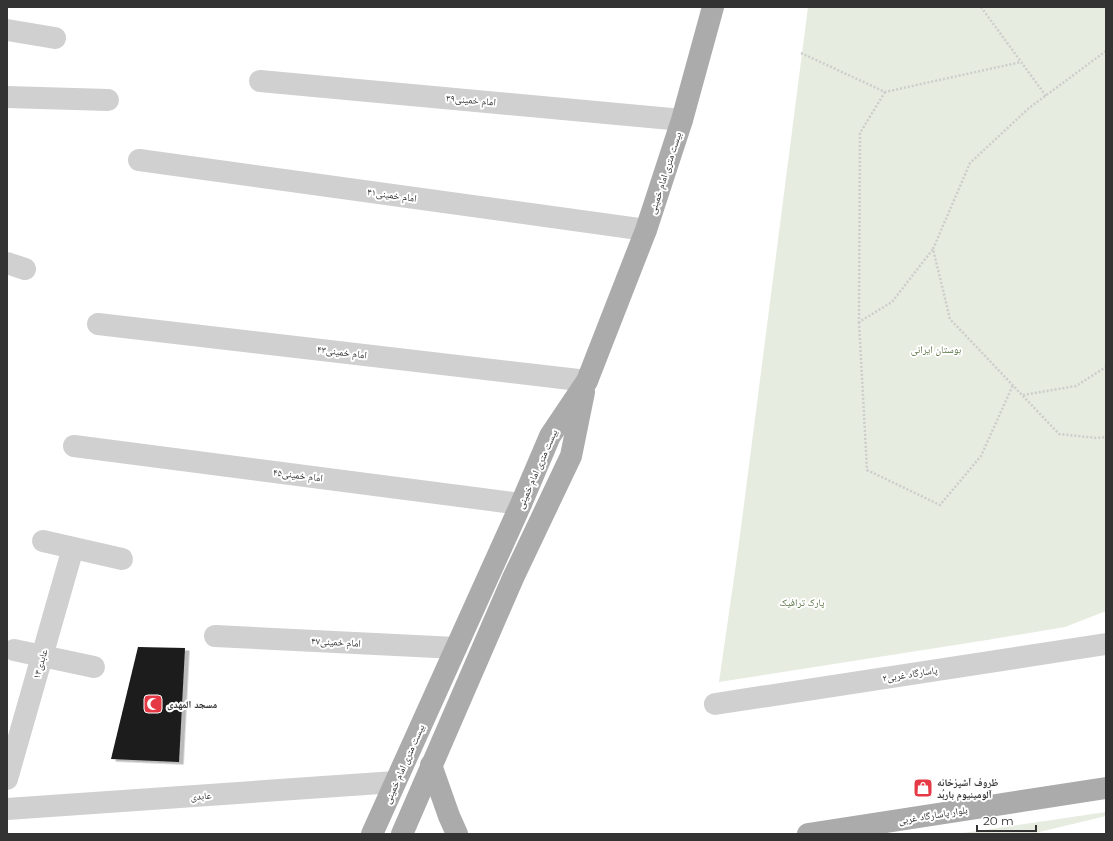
<svg xmlns="http://www.w3.org/2000/svg" width="1113" height="841" viewBox="0 0 1113 841" font-family="Montserrat,'Noto Naskh Arabic',sans-serif">
<defs>
<filter id="shadow"><feDropShadow dx="4.5" dy="2.5" stdDeviation="0" flood-color="#0004"/></filter>
</defs>
<rect width="100%" height="100%" fill="#fff"/>
<!-- green -->
<g fill="#e6ecdf">
<polygon points="808,7 1106,7 1106,611 1065,627 987,640 719,682 739,543"/>
<polygon points="1106,812 1106,816 1031,834 956,834"/>
</g>
<!-- building -->
<polygon fill="#1a1a1a" filter="url(#shadow)" points="138,647 185,648 179,762 111,759"/>
<g fill="none" stroke-linecap="round" stroke-linejoin="round">
<!-- path -->
<g stroke="#cdcdcd" stroke-width="2.5" stroke-dasharray="2 2" stroke-linecap="butt">
<polyline points="981,7 1046,96"/>
<polyline points="1106,51 1029,108 970,163 933,249 950,319 1059,434 1097,438 1106,437"/>
<polyline points="801,53 885,92 1021,62"/>
<polyline points="885,92 860,133 859,322 892,302 933,249"/>
<polyline points="859,322 867,470 940,505 981,456 1013,385"/>
<polyline points="1023,395 1076,386 1106,367"/>
</g>
<!-- minor -->
<g stroke="#d0d0d0" stroke-width="22">
<polyline points="7,30 55,38"/>
<polyline points="260,81 682,120"/>
<polyline points="7,97 108,100"/>
<polyline points="139,160 646,230"/>
<polyline points="7,263 25,269"/>
<polyline points="98,324 587,381"/>
<polyline points="74,446 521,504"/>
<polyline points="43,541 122,559"/>
<polyline points="215,636 456,648"/>
<polyline points="14,650 94,667"/>
<polyline points="715,704 1106,644"/>
<polyline points="7,779 73,548"/>
<polyline points="7,809 395,782"/>
</g>
<!-- major -->
<g stroke="#ababab" stroke-width="22">
<polyline points="431,765 449,816 457,834"/>
<polyline points="372,834 521,504 550,436 587,381 646,230 682,120 713,7"/>
<polyline points="402,834 513,578 571,456 584,392"/>
<polyline points="808,834 1106,788"/>
</g>
</g>
<!-- icons -->
<defs>
<symbol id="mosque-square" viewBox="-11 -11 22 22"><rect x="-9" y="-9" width="18" height="18" rx="4" fill="#e63946" stroke="#fff"/><path d="M3.5-4.9A6 6 0 1 0 3.5 4.9A5 5 0 1 1 3.5-4.9Z" fill="#fff"/></symbol>
<symbol id="shop-square" viewBox="-11 -11 22 22"><rect x="-9" y="-9" width="18" height="18" rx="4" fill="#e63946" stroke="#fff"/><path d="M-5-2.5h2.3a2.7 3.5 0 0 1 5.4 0H5L5.5 6h-11ZM-1.5-2.5h3a1.5 2.3 0 0 0-3 0Z" fill="#fff"/></symbol>
</defs>
<g fill-rule="evenodd">
<use href="#mosque-square" x="142" y="693" width="22" height="22"/>
<use href="#shop-square" x="912" y="777" width="22" height="22"/>
</g>
<g text-anchor="middle" dominant-baseline="central" stroke-width="4" stroke-linejoin="round" paint-order="stroke">
<!-- street labels -->
<g font-size="10" fill="#333" stroke="#fff">
<text transform="translate(471 100) rotate(5)">امام خمینی۳۹</text>
<text transform="translate(665 173) rotate(-72)">بیست متری امام خمینی</text>
<text transform="translate(392 195) rotate(8)">امام خمینی۴۱</text>
<text transform="translate(342 352) rotate(7)">امام خمینی۴۳</text>
<text transform="translate(537 469) rotate(-66)">بیست متری امام خمینی</text>
<text transform="translate(298 475) rotate(7)">امام خمینی۴۵</text>
<text transform="translate(336 642) rotate(3)">امام خمینی۴۷</text>
<text transform="translate(40 664) rotate(-74)">عابدی۱۳</text>
<text transform="translate(910 674) rotate(-9)">پاسارگاد غربی۲</text>
<text transform="translate(404 764) rotate(-66)">بیست متری امام خمینی</text>
<text transform="translate(201 796) rotate(-4)">عابدی</text>
<text transform="translate(933 815) rotate(-9)">بلوار پاسارگاد غربی</text>
</g>
<!-- park labels -->
<g font-size="10" fill="#56703f" stroke="#fff">
<text x="936" y="349">بوستان ایرانی</text>
<text x="802" y="602">پارک ترافیک</text>
</g>
<!-- poi labels -->
<g font-size="10" font-weight="bold" fill="#333" stroke="#fff" text-anchor="start">
<text x="167" y="704">مسجد المهدی</text>
<text x="937" y="782">ظروف آشپزخانه<tspan x="937" dy="12">آلومینیوم باربُد</tspan></text>
</g>
</g>
<!-- border -->
<rect width="1113" height="841" fill="none" stroke="#333333" stroke-width="16"/>
<!-- scale -->
<path d="M977 825v6h59v-6" fill="none" stroke="#333333" stroke-width="2"/>
<text x="983" y="825" font-size="12" fill="#333333" stroke="#ffffff" stroke-width="3" paint-order="stroke">20 m</text>
</svg>
